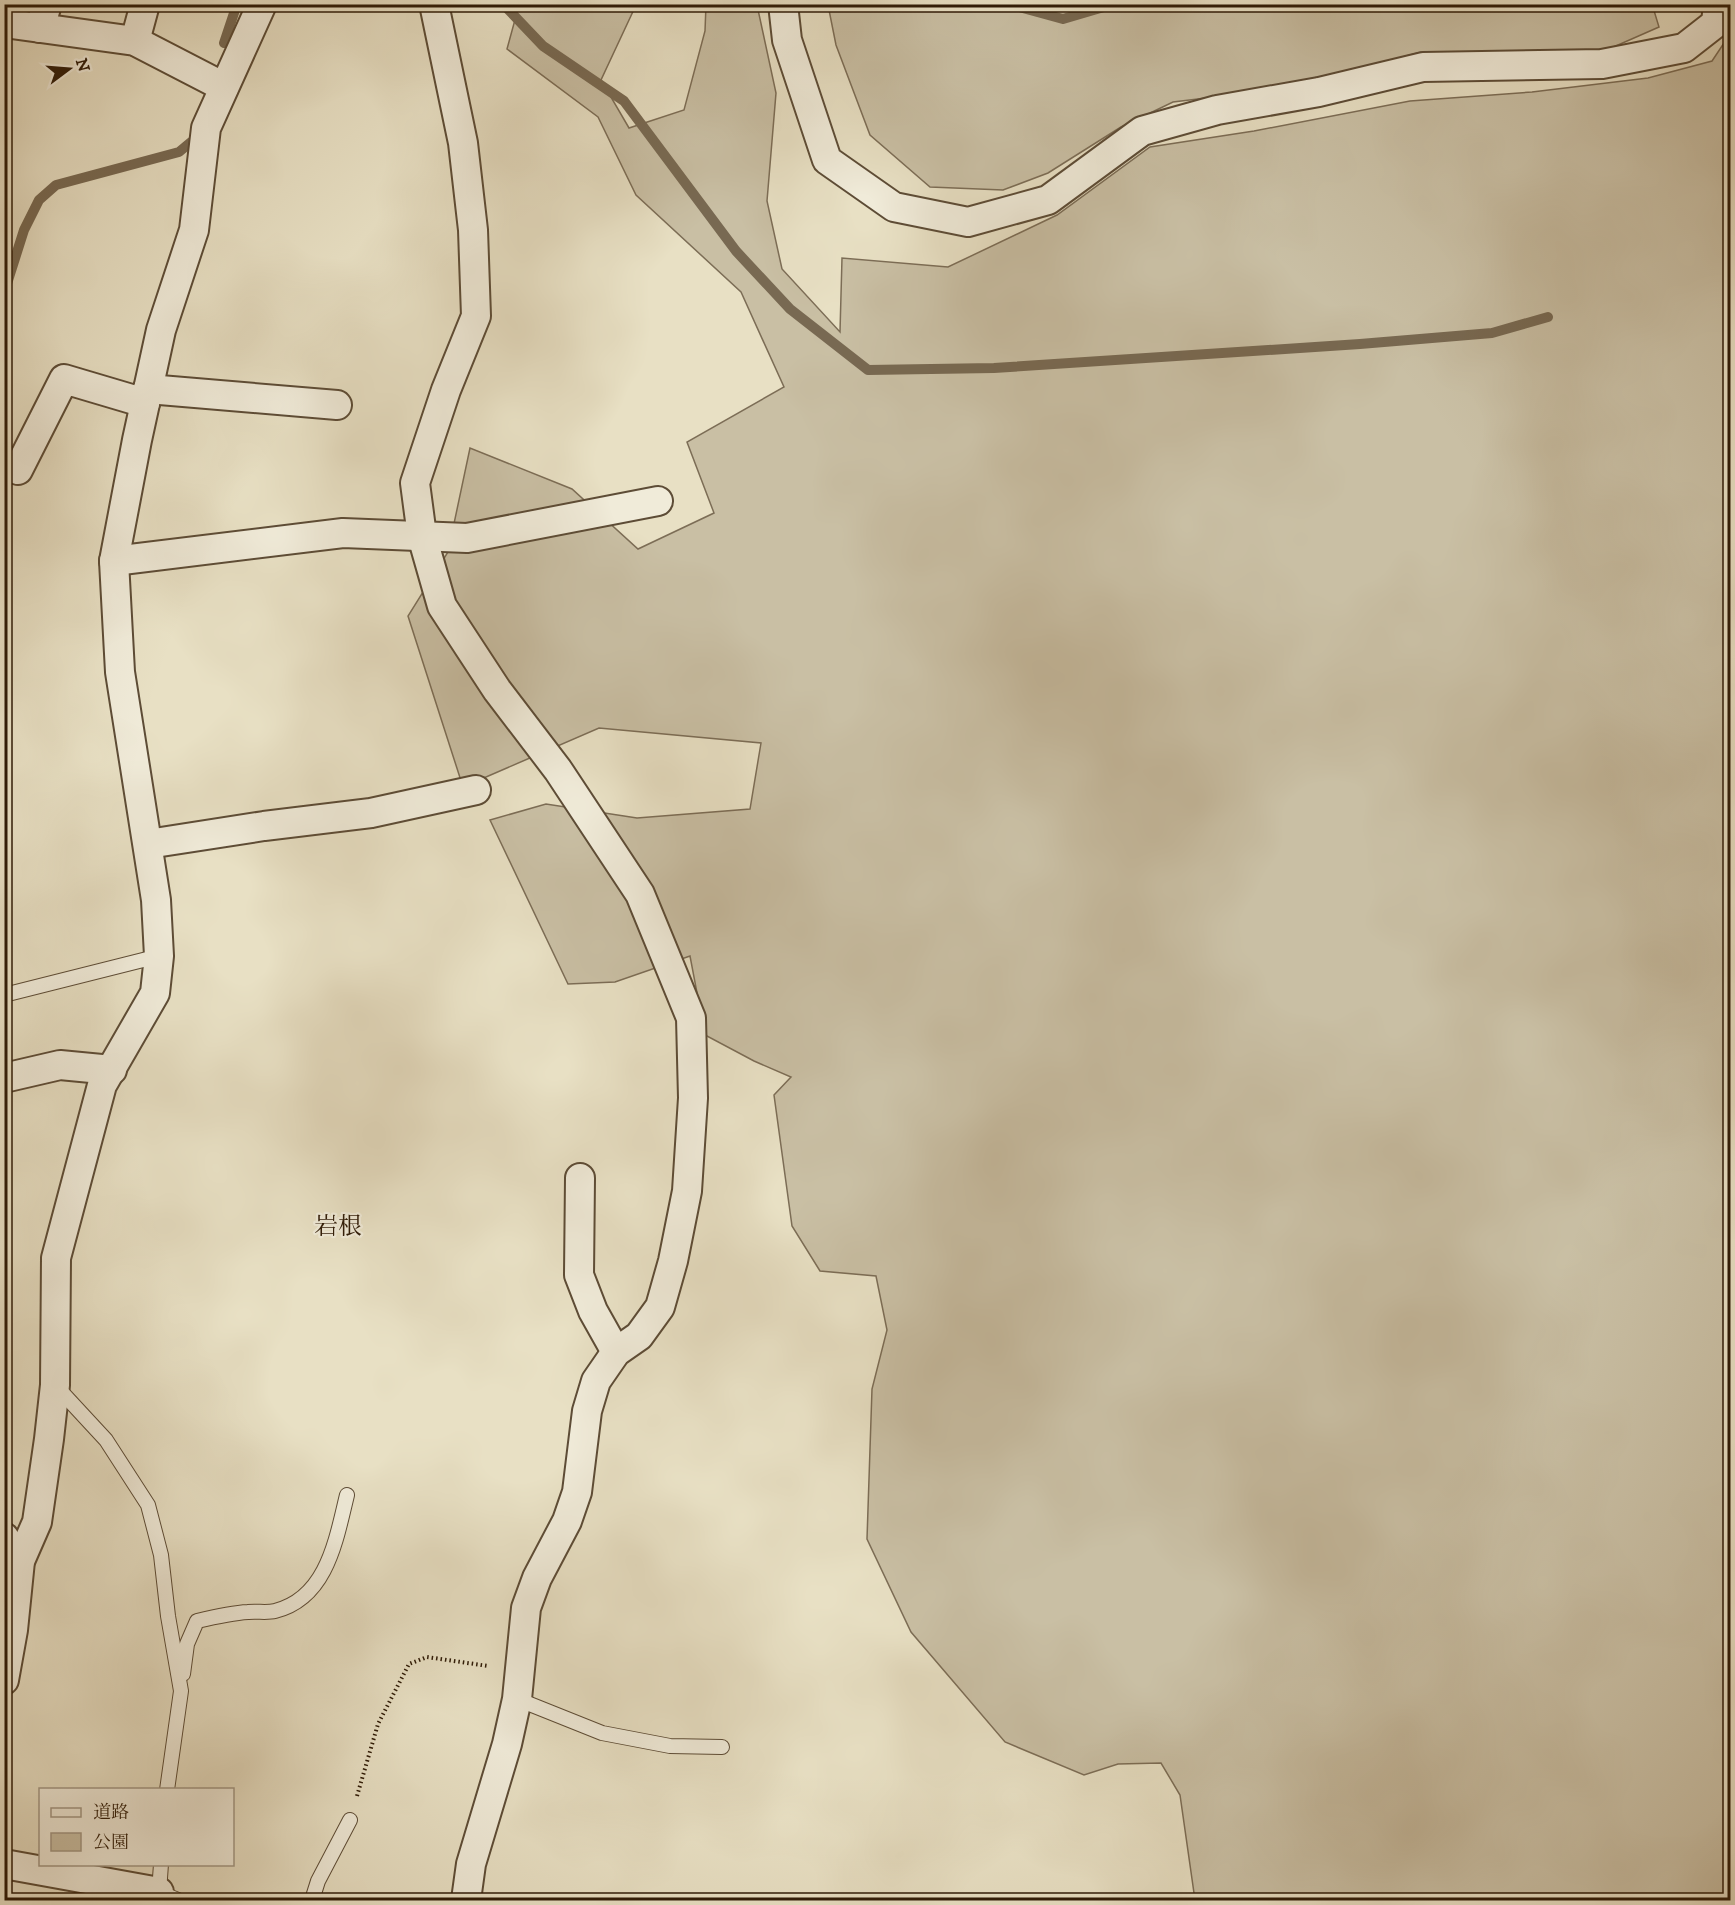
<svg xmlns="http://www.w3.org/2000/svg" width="1735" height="1905" viewBox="0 0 1735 1905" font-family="'IM FELL DW Pica','Noto Serif JP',serif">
<rect width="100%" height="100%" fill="#e8e0c4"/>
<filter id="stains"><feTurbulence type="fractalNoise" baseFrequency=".00333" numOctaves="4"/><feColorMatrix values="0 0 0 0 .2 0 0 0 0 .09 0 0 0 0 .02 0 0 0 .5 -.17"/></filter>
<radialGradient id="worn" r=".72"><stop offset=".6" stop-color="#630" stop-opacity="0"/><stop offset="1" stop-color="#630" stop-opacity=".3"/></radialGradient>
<!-- green -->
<g fill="#c9bfa4" stroke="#7c6d56" stroke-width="1.5">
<polygon points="1652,4 1659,27 1609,49 1468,57 1421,52 1369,66 1286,94 1231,95 1173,102 1121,127 1048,173 1003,190 930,187 870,135 836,45 828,5"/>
<polygon points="519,5 636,5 601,80 629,128 684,110 705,31 706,5 757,5 776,93 767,201 782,269 840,332 842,258 948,267 1057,215 1150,147 1254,131 1410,101 1532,92 1648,78 1712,61 1730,34 1730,1900 1195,1900 1180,1795 1161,1763 1118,1764 1084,1775 1005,1742 911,1632 867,1539 872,1389 887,1330 876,1276 820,1271 792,1226 774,1095 791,1077 754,1061 705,1035 690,956 615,982 568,984 490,820 546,804 637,818 750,809 761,743 599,728 463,787 408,616 448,552 470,448 572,489 638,549 714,513 687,442 784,387 741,292 636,195 598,117 507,49"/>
</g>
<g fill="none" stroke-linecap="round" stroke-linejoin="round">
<!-- stream -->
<g stroke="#786952" stroke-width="10">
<polyline points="503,4 543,46 624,101 736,251 790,309 868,370 994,368 1360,344 1492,333 1548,317"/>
<polyline points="1008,4 1063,19 1114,4"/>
<polyline points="224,43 237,4"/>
<polyline points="4,293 24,230 39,200 56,185 179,152 191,142"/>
</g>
<defs>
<g id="service">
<polyline points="4,995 159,956"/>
<polyline points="56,1386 106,1440 148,1505 161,1555 168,1616 181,1691 167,1790"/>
<path d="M 183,1674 L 187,1644 L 197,1621 C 214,1617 231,1613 248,1612 C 257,1611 267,1613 275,1611 C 327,1598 336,1540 347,1495"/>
<polyline points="517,1699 602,1733 670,1746 722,1747"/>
<polyline points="161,1864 159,1892 178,1900"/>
<polyline points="312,1900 318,1881 350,1820"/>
</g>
<g id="minor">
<polyline points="434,4 463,143 473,230 476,316 446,390 415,483 422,536 442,606 497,690 558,770 640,894 691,1018 693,1098 687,1191 673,1261 660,1307 639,1336 616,1352 596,1381 587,1411 577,1492 567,1521 537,1578 526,1608 517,1699 507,1744 471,1864 466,1900"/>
<polyline points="783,4 787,40 827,160 894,207 968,222 1048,200 1142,131 1217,110 1319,92 1423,67 1602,64 1684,48 1716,23 1718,4"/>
<polyline points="4,23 135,41 224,87"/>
<polyline points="40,28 47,4"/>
<polyline points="135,41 145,4"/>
<polyline points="148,389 337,405"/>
<polyline points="4,465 18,470 64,379 145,403"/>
<polyline points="114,561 343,533 467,538 658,501"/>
<polyline points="148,844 264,826 371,813 476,790"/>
<polyline points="4,1078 60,1065 112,1070"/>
<polyline points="580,1178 579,1275 593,1311 616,1352"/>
<polyline points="4,1537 20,1561"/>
<polyline points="4,1680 13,1630 20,1561 37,1522 49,1439 55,1385 56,1258 102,1085 155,993 159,956 156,900 120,672 114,561 137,440 161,330 194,230 206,128 262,4"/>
<polyline points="4,1864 159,1892"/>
</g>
</defs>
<!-- service casing -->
<use href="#service" stroke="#5d4c36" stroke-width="16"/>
<!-- minor casing -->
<use href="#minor" stroke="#5d4c36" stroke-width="32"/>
<!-- path -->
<polyline stroke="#2f1b07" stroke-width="4" stroke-dasharray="1.5 3" stroke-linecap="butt" points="357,1796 378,1724 409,1664 427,1657 488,1666"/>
<!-- service -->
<use href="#service" stroke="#f0ebd9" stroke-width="14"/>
<!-- minor -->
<use href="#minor" stroke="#f0ebd9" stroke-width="28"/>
</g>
<g text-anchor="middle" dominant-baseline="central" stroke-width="4.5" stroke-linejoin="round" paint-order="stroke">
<!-- quarter labels -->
<g font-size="24" fill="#2f1b07" stroke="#f0ebd9">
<text x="338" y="1227">岩根</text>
</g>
</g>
<!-- margin -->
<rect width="1735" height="1905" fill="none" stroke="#e8e0c4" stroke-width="24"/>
<rect x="6" y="6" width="1723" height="1893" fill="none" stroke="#2f1b07" stroke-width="3"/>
<rect x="12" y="12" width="1711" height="1881" fill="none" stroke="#2f1b07" stroke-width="1.5"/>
<!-- legend -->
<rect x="39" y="1788" width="195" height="78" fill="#f0ebd9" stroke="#a39885" stroke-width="1.5"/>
<rect x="51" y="1808" width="30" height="9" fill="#f0ebd9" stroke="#a39885" stroke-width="1.5"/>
<text x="93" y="1818" font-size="18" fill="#2f1b07">道路</text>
<rect x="51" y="1833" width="30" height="18" fill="#c9bfa4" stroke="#a39885" stroke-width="1.5"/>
<text x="93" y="1848" font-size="18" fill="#2f1b07">公園</text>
<!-- north arrow -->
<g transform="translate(69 69) rotate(74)" stroke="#f0ebd9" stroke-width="4.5" paint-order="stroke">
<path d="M0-4.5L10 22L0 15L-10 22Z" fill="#2f1b07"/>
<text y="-9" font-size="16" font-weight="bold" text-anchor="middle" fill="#2f1b07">N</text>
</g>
<rect width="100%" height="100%" filter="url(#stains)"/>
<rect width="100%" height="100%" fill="url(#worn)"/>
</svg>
